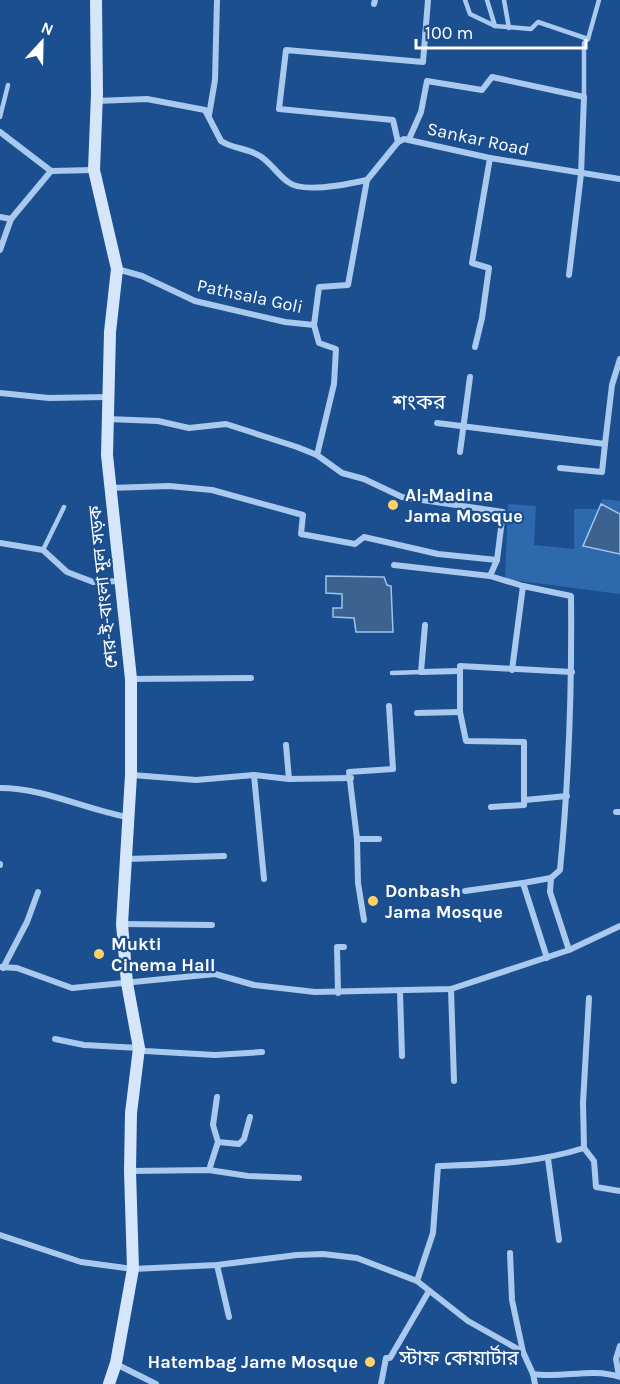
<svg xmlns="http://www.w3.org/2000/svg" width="620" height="1384" viewBox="0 0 620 1384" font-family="Karla,'Noto Sans Bengali',sans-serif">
<rect width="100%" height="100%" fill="#1b4f8f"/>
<!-- green -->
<polygon fill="#2e69ad" points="602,499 620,501 620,594 505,579 508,504 536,506 534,545 574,549 574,509 599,509"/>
<!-- water -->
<g fill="#3c6290" stroke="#9cc4f0" stroke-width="1.5">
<polygon points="601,504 620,514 620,554 583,546"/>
<polygon points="326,576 384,577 387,585 391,586 393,632 356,632 354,618 333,617 333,608 342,608 342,594 326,593"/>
</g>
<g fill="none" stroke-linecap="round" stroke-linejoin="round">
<!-- lane -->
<g stroke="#a9c9ee" stroke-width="4.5">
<polyline points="465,0 470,14 495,26 531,29 538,22 588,39"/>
<polyline points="487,0 495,26"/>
<polyline points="504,0 509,28"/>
<polyline points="584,97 584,43 588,39 599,0"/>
<polyline points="0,117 8,85"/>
<polyline points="43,550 64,507"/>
<polyline points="392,673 421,672"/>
</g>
<!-- street -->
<g stroke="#a9c9ee" stroke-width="6">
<polyline points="374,4 375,0"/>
<path d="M 96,101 L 147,99 L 205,110 L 221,141 C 233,149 248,148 260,156 C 271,163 278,175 288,182 C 303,194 349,184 367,180 L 398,142 L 404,139 L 490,158 L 620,179"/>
<polyline points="209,115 215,80 217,0"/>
<polyline points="0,132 51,171 94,170"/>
<polyline points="409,139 421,112 427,81 482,90 492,77 584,97 581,174 569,275"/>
<polyline points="398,142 393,120 279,109 286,50 423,62 428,0"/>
<polyline points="0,217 11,219 51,171"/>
<polyline points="0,250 11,219"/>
<polyline points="117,269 142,276 195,301 285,322 314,325 319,287 348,285 367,180"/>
<polyline points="314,325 319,343 336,349 334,384 317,455"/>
<polyline points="475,347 482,318 489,268 472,263 490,158"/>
<polyline points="0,393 49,398 108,397"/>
<path d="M 107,419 L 158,421 L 189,428 L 226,424 L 297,447 L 317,455 L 342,473 L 364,479 L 402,497 L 503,512 L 497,560 L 490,576 L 523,586 L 571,596 C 572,688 569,778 560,870 L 551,878 L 550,892 L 569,950"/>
<polyline points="437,423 605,444 612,385 620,359"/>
<polyline points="460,452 470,377"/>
<polyline points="560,468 602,472 605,444"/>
<polyline points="110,488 169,486 212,490 303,515 301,534 355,544 364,537 438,554 497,560"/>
<polyline points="0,543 43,550 67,572 93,582 120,581"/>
<polyline points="394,565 490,576"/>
<polyline points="425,625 421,672 459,671"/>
<polyline points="512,670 523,586"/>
<polyline points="131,679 251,678"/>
<polyline points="417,713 460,712"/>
<polyline points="286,745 289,779"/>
<polyline points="132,775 196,780 254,775 289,779 351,778"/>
<polyline points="254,775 264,879"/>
<path d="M 0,788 C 44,788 84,809 127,817"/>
<polyline points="525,800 567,796"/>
<polyline points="491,807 524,805 524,742 466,741 460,712 460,666 572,672"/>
<polyline points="616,812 620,812"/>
<polyline points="357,839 379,839"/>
<polyline points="126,859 224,856"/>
<polyline points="0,865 0,864"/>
<polyline points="523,883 551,878"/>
<polyline points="465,891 523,883 547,958"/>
<polyline points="364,920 358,883 357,839 349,772 393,769 389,706"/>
<polyline points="122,924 212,925"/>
<polyline points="0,967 17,968 72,988 215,974 254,985 315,992 451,989 569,950 620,926"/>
<polyline points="3,968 27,922 38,892"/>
<polyline points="451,989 454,1081"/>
<polyline points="400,992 402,1056"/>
<polyline points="338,993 337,947 344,947"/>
<polyline points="55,1039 84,1045 139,1048 145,1051 215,1055 262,1052"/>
<polyline points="217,1097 213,1125 218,1142"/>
<polyline points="584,1148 583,1103 589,998"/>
<polyline points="548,1159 559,1240"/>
<polyline points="209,1170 218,1142 239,1144 244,1139 250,1117"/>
<polyline points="130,1171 209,1170 248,1176 299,1178"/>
<path d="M 0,1235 L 81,1262 L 133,1269 L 217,1265 L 297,1255 L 323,1254 L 357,1258 L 417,1281 L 468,1321 L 523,1352 L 533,1374 C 562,1379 591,1367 620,1377"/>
<polyline points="510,1253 512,1300 523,1352"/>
<polyline points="217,1265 229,1317"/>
<path d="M 417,1281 L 433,1233 L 438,1166 C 491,1164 533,1164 584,1148 L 594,1161 L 596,1187 L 620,1191"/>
<polyline points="116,1364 156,1384"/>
<polyline points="533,1374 535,1384"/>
<polyline points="619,1376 616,1359 620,1346"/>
<polyline points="381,1384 386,1358 390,1358 429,1291"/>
</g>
<!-- secondary -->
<polyline stroke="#d6e6fa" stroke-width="12" points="96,0 97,94 94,170 117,269 110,332 107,455 131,679 131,775 122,924 127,983 139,1048 131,1113 130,1171 133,1269 116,1363 109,1384"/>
</g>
<!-- markers -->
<g fill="#ffd166" stroke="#1b4f8f" stroke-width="2">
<circle cx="393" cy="505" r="6"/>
<circle cx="373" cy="901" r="6"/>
<circle cx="99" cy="954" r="6"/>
<circle cx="370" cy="1362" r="6"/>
</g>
<g text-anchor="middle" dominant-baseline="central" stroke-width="4.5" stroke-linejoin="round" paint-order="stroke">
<!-- street labels -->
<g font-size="18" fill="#fff" stroke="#1b4f8f">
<text transform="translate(478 139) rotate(12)">Sankar Road</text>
<text transform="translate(250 296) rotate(12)">Pathsala Goli</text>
<text transform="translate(103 587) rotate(-96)">শের-ই-বাংলা মূল সড়ক</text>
</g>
<!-- poi labels -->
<g font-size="18" font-weight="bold" fill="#fff" stroke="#1b4f8f" text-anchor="start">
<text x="405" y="495">Al-Madina<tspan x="405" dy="21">Jama Mosque</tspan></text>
<text x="385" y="891">Donbash<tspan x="385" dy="21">Jama Mosque</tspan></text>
<text x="111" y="944">Mukti<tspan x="111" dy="21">Cinema Hall</tspan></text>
<text x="358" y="1362" text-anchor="end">Hatembag Jame Mosque</text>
</g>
<!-- neighbourhood labels -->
<g font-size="20" fill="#fff" stroke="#1b4f8f">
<text x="459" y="1358">স্টাফ কোয়ার্টার</text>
</g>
<!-- quarter labels -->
<g font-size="21" fill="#fff" stroke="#1b4f8f">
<text x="419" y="402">শংকর</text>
</g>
</g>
<!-- north arrow -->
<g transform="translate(42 42) rotate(22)" stroke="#1b4f8f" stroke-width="4.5" paint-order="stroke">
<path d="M0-4.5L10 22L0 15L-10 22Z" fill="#ffffff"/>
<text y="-9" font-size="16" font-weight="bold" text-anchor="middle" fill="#ffffff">N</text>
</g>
<!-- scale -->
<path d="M416 39v9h170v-9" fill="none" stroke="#ffffff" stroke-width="3"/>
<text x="425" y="39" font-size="18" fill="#ffffff" stroke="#1b4f8f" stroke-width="4.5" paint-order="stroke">100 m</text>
</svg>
